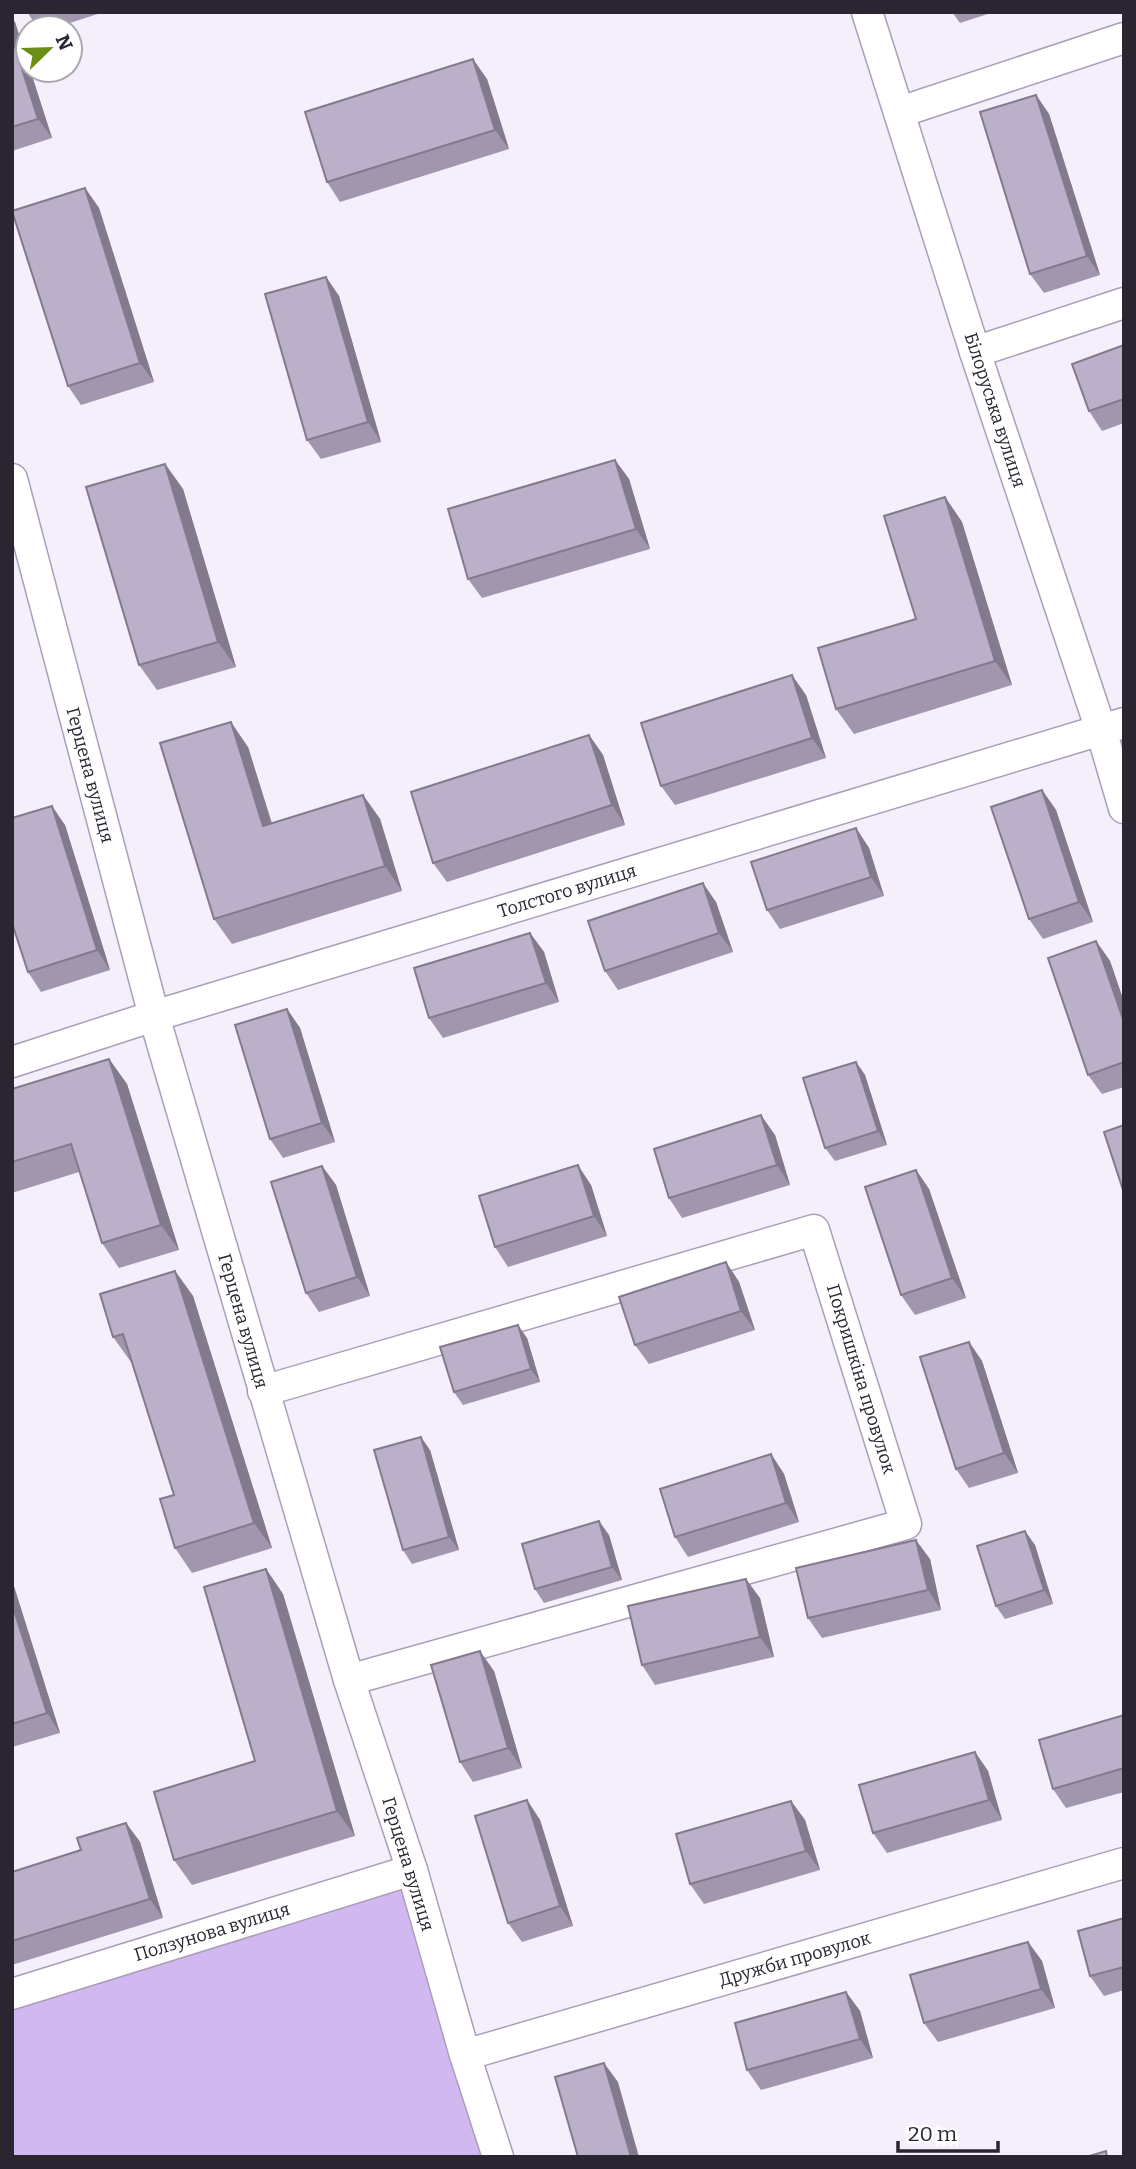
<svg xmlns="http://www.w3.org/2000/svg" width="1136" height="2169" viewBox="0 0 1136 2169" font-family="Bitter,serif">
<rect width="100%" height="100%" fill="#f4effb"/>
<!-- green -->
<polygon fill="#d2b8f0" points="412,1870 498,2157 12,2157 12,1994"/>
<g fill="none" stroke-linecap="round" stroke-linejoin="round">
<defs>
<g id="minor">
<polyline points="867,12 975,352 1101,730 1124,808"/>
<polyline points="900,112 1124,38"/>
<polyline points="975,352 1124,303"/>
<polyline points="12,479 154,1016 349,1680 412,1870 465,2055 498,2157"/>
<polyline points="12,1062 154,1016 1124,723"/>
<polyline points="263,1391 814,1230 906,1524 349,1680"/>
<polyline points="12,1994 412,1870"/>
<polyline points="465,2055 1124,1863"/>
</g>
</defs>
<!-- minor casing -->
<use href="#minor" stroke="#aa9eb9" stroke-width="33"/>
<!-- minor -->
<use href="#minor" stroke="#fff" stroke-width="30"/>
</g>
<!-- wall -->
<g fill="#a196ae">
<polygon points="27,12 104,12 54,28 38,28"/>
<polygon points="952,12 994,12 960,23"/>
<polygon points="12,19 15,22 52,138 12,151"/>
<polygon points="487,79 509,149 340,202 327,182"/>
<polygon points="1036,95 1049,114 1100,275 1044,293 1030,274"/>
<polygon points="85,188 99,208 154,382 81,405 68,386"/>
<polygon points="326,277 339,296 381,442 321,459 307,440"/>
<polygon points="1124,345 1124,423 1102,431 1089,411"/>
<polygon points="615,460 629,479 650,549 482,598 468,579"/>
<polygon points="165,464 183,489 236,667 157,690 139,665"/>
<polygon points="945,497 962,522 1012,685 854,734 836,709 916,619"/>
<polygon points="806,695 826,758 675,805 661,786"/>
<polygon points="589,735 603,755 625,825 447,882 433,863"/>
<polygon points="248,747 272,823 363,795 380,819 402,891 232,944 214,919"/>
<polygon points="1042,790 1056,810 1093,922 1043,939 1029,919"/>
<polygon points="65,825 110,970 41,992 28,972"/>
<polygon points="856,828 869,848 884,896 780,929 767,910"/>
<polygon points="716,902 733,952 618,990 605,971"/>
<polygon points="530,933 544,952 559,1002 443,1038 429,1018"/>
<polygon points="1096,941 1110,961 1124,1002 1124,1087 1102,1094 1088,1075"/>
<polygon points="287,1009 300,1028 335,1142 283,1158 270,1139"/>
<polygon points="109,1059 127,1084 179,1250 119,1268 102,1243 79,1172 12,1193 12,1089"/>
<polygon points="856,1062 865,1075 887,1145 835,1161 825,1148"/>
<polygon points="775,1135 790,1185 682,1218 669,1198"/>
<polygon points="322,1166 336,1185 370,1296 319,1312 306,1293"/>
<polygon points="916,1170 929,1189 966,1298 915,1315 901,1295"/>
<polygon points="591,1185 607,1236 508,1267 495,1247"/>
<polygon points="726,1262 739,1282 755,1330 649,1364 635,1345"/>
<polygon points="175,1271 193,1296 272,1548 192,1573 175,1548 174,1495 132,1362 131,1362 113,1337"/>
<polygon points="527,1338 540,1382 463,1405 454,1392"/>
<polygon points="969,1342 982,1361 1018,1473 969,1488 956,1469"/>
<polygon points="430,1450 459,1550 412,1564 403,1550"/>
<polygon points="771,1454 784,1474 799,1522 688,1557 675,1537"/>
<polygon points="609,1535 622,1580 544,1603 535,1589"/>
<polygon points="1035,1545 1053,1604 1005,1619 996,1606"/>
<polygon points="930,1559 941,1610 822,1638 808,1618"/>
<polygon points="266,1569 283,1594 355,1836 192,1885 174,1860 255,1761"/>
<polygon points="12,1580 60,1733 12,1747"/>
<polygon points="760,1598 774,1657 655,1685 642,1665"/>
<polygon points="494,1671 522,1768 473,1782 460,1762"/>
<polygon points="1124,1715 1124,1792 1066,1808 1053,1789"/>
<polygon points="975,1752 988,1771 1002,1820 887,1853 873,1833"/>
<polygon points="527,1800 540,1820 573,1926 522,1942 508,1923"/>
<polygon points="791,1801 805,1820 820,1870 704,1904 690,1884"/>
<polygon points="126,1823 140,1842 163,1918 12,1965 12,1872 81,1850"/>
<polygon points="1124,1918 1124,1990 1104,1996 1090,1976"/>
<polygon points="1028,1942 1042,1961 1055,2008 938,2042 924,2023"/>
<polygon points="846,1992 860,2011 873,2058 761,2090 747,2070"/>
</g>
<!-- shaded-wall -->
<g fill="#837a8d">
<polygon points="12,19 15,22 28,64 28,70 30,70 52,138 38,119 12,38"/>
<polygon points="473,59 487,79 509,149 495,130"/>
<polygon points="1036,95 1049,114 1100,275 1087,256"/>
<polygon points="85,188 99,208 154,382 140,363"/>
<polygon points="326,277 339,296 381,442 368,422"/>
<polygon points="615,460 629,479 650,549 636,529"/>
<polygon points="165,464 183,489 236,667 218,642"/>
<polygon points="945,497 962,522 1012,685 995,661"/>
<polygon points="792,675 806,695 826,758 812,738"/>
<polygon points="231,722 248,747 280,851 263,826"/>
<polygon points="589,735 603,755 625,825 612,805"/>
<polygon points="1042,790 1056,810 1093,922 1079,902"/>
<polygon points="363,795 380,819 402,891 385,866"/>
<polygon points="52,806 65,825 110,970 97,950"/>
<polygon points="856,828 869,848 884,896 871,877"/>
<polygon points="703,883 716,902 733,952 719,933"/>
<polygon points="530,933 544,952 559,1002 546,983"/>
<polygon points="1096,941 1110,961 1124,1002 1124,1022"/>
<polygon points="287,1009 300,1028 335,1142 322,1123"/>
<polygon points="109,1059 127,1084 179,1250 161,1225"/>
<polygon points="856,1062 865,1075 887,1145 878,1131"/>
<polygon points="761,1115 775,1135 790,1185 777,1165"/>
<polygon points="578,1165 591,1185 607,1236 594,1216"/>
<polygon points="322,1166 336,1185 370,1296 357,1277"/>
<polygon points="916,1170 929,1189 966,1298 952,1278"/>
<polygon points="726,1262 739,1282 755,1330 741,1311"/>
<polygon points="175,1271 193,1296 272,1548 254,1523"/>
<polygon points="518,1325 527,1338 540,1382 531,1369"/>
<polygon points="969,1342 982,1361 1018,1473 1004,1453"/>
<polygon points="421,1437 430,1450 459,1550 449,1537"/>
<polygon points="771,1454 784,1474 799,1522 786,1503"/>
<polygon points="599,1521 609,1535 622,1580 612,1567"/>
<polygon points="1025,1531 1035,1545 1053,1604 1044,1590"/>
<polygon points="916,1540 930,1559 941,1610 928,1590"/>
<polygon points="266,1569 283,1594 355,1836 337,1811"/>
<polygon points="746,1579 760,1598 774,1657 760,1637"/>
<polygon points="12,1580 60,1733 47,1713 12,1604"/>
<polygon points="480,1651 494,1671 522,1768 508,1748"/>
<polygon points="975,1752 988,1771 1002,1820 989,1800"/>
<polygon points="527,1800 540,1820 573,1926 560,1906"/>
<polygon points="791,1801 805,1820 820,1870 806,1851"/>
<polygon points="126,1823 140,1842 163,1918 150,1899"/>
<polygon points="1028,1942 1042,1961 1055,2008 1041,1989"/>
<polygon points="846,1992 860,2011 873,2058 860,2039"/>
<polygon points="604,2063 618,2082 639,2157 631,2157"/>
</g>
<!-- building -->
<g fill="#bbafca" stroke="#837a8d" stroke-width="2">
<polygon points="12,38 38,119 12,127"/>
<polygon points="473,59 495,130 327,182 305,112"/>
<polygon points="1036,95 1087,256 1030,274 980,112"/>
<polygon points="85,188 140,363 68,386 12,211"/>
<polygon points="326,277 368,422 307,440 265,294"/>
<polygon points="1124,345 1124,399 1089,411 1072,364"/>
<polygon points="615,460 636,529 468,579 448,509"/>
<polygon points="165,464 218,642 139,665 86,487"/>
<polygon points="945,497 995,661 836,709 818,648 916,619 884,516"/>
<polygon points="792,675 812,738 661,786 641,723"/>
<polygon points="231,722 263,826 363,795 385,866 214,919 160,743"/>
<polygon points="589,735 612,805 433,863 411,792"/>
<polygon points="1042,790 1079,902 1029,919 991,807"/>
<polygon points="52,806 97,950 28,972 12,923 12,818"/>
<polygon points="856,828 871,877 767,910 751,862"/>
<polygon points="703,883 719,933 605,971 588,921"/>
<polygon points="530,933 546,983 429,1018 414,968"/>
<polygon points="1096,941 1124,1022 1124,1062 1088,1075 1048,958"/>
<polygon points="287,1009 322,1123 270,1139 235,1025"/>
<polygon points="109,1059 161,1225 102,1243 71,1144 12,1162 12,1089"/>
<polygon points="856,1062 878,1131 825,1148 803,1078"/>
<polygon points="761,1115 777,1165 669,1198 654,1149"/>
<polygon points="1124,1125 1124,1193 1104,1132"/>
<polygon points="578,1165 594,1216 495,1247 479,1196"/>
<polygon points="322,1166 357,1277 306,1293 271,1182"/>
<polygon points="916,1170 952,1278 901,1295 865,1187"/>
<polygon points="726,1262 741,1311 635,1345 619,1297"/>
<polygon points="175,1271 254,1523 175,1548 160,1499 174,1495 123,1334 113,1337 100,1294"/>
<polygon points="518,1325 531,1369 454,1392 440,1347"/>
<polygon points="969,1342 1004,1453 956,1469 920,1357"/>
<polygon points="421,1437 449,1537 403,1550 374,1450"/>
<polygon points="771,1454 786,1503 675,1537 660,1489"/>
<polygon points="599,1521 612,1567 535,1589 522,1544"/>
<polygon points="1025,1531 1044,1590 996,1606 977,1546"/>
<polygon points="916,1540 928,1590 808,1618 796,1568"/>
<polygon points="266,1569 337,1811 174,1860 154,1792 255,1761 204,1587"/>
<polygon points="746,1579 760,1637 642,1665 628,1606"/>
<polygon points="12,1604 47,1713 12,1724"/>
<polygon points="480,1651 508,1748 460,1762 431,1665"/>
<polygon points="1124,1715 1124,1768 1053,1789 1039,1740"/>
<polygon points="975,1752 989,1800 873,1833 859,1785"/>
<polygon points="527,1800 560,1906 508,1923 475,1816"/>
<polygon points="791,1801 806,1851 690,1884 676,1834"/>
<polygon points="126,1823 150,1899 12,1941 12,1872 81,1850 77,1838"/>
<polygon points="1124,1918 1124,1967 1090,1976 1078,1931"/>
<polygon points="1028,1942 1041,1989 924,2023 910,1975"/>
<polygon points="846,1992 860,2039 747,2070 735,2023"/>
<polygon points="604,2063 631,2157 578,2157 555,2077"/>
<polygon points="1106,2151 1107,2157 1086,2157"/>
</g>
<g text-anchor="middle" dominant-baseline="central" stroke-width="5" stroke-linejoin="round" paint-order="stroke">
<!-- street labels -->
<g font-size="18" fill="#2a2530" stroke="#fff">
<text transform="translate(995 410) rotate(72)">Білоруська вулиця</text>
<text transform="translate(90 775) rotate(75)">Герцена вулиця</text>
<text transform="translate(567 891) rotate(-17)">Толстого вулиця</text>
<text transform="translate(243 1321) rotate(74)">Герцена вулиця</text>
<text transform="translate(861 1379) rotate(73)">Покришкіна провулок</text>
<text transform="translate(408 1864) rotate(73)">Герцена вулиця</text>
<text transform="translate(212 1932) rotate(-17)">Ползунова вулиця</text>
<text transform="translate(795 1959) rotate(-16)">Дружби провулок</text>
</g>
</g>
<!-- border -->
<rect width="1136" height="2169" fill="none" stroke="#2a2530" stroke-width="28"/>
<!-- north arrow -->
<g transform="translate(49 49) rotate(67)"><circle r="33" fill="#ffffff" stroke="#aaa8ac" stroke-width="2"/>
<path d="M0-5L12 26L0 18L-12 26Z" fill="#6a8e16"/>
<text y="-10" font-size="19" font-weight="bold" text-anchor="middle" fill="#2a2530">N</text>
</g>
<!-- scale -->
<path d="M898 2141v10h100v-10" fill="none" stroke="#2a2530" stroke-width="3.5"/>
<text x="908" y="2141" font-size="21" fill="#2a2530" stroke="#ffffff" stroke-width="5" paint-order="stroke">20 m</text>
</svg>
